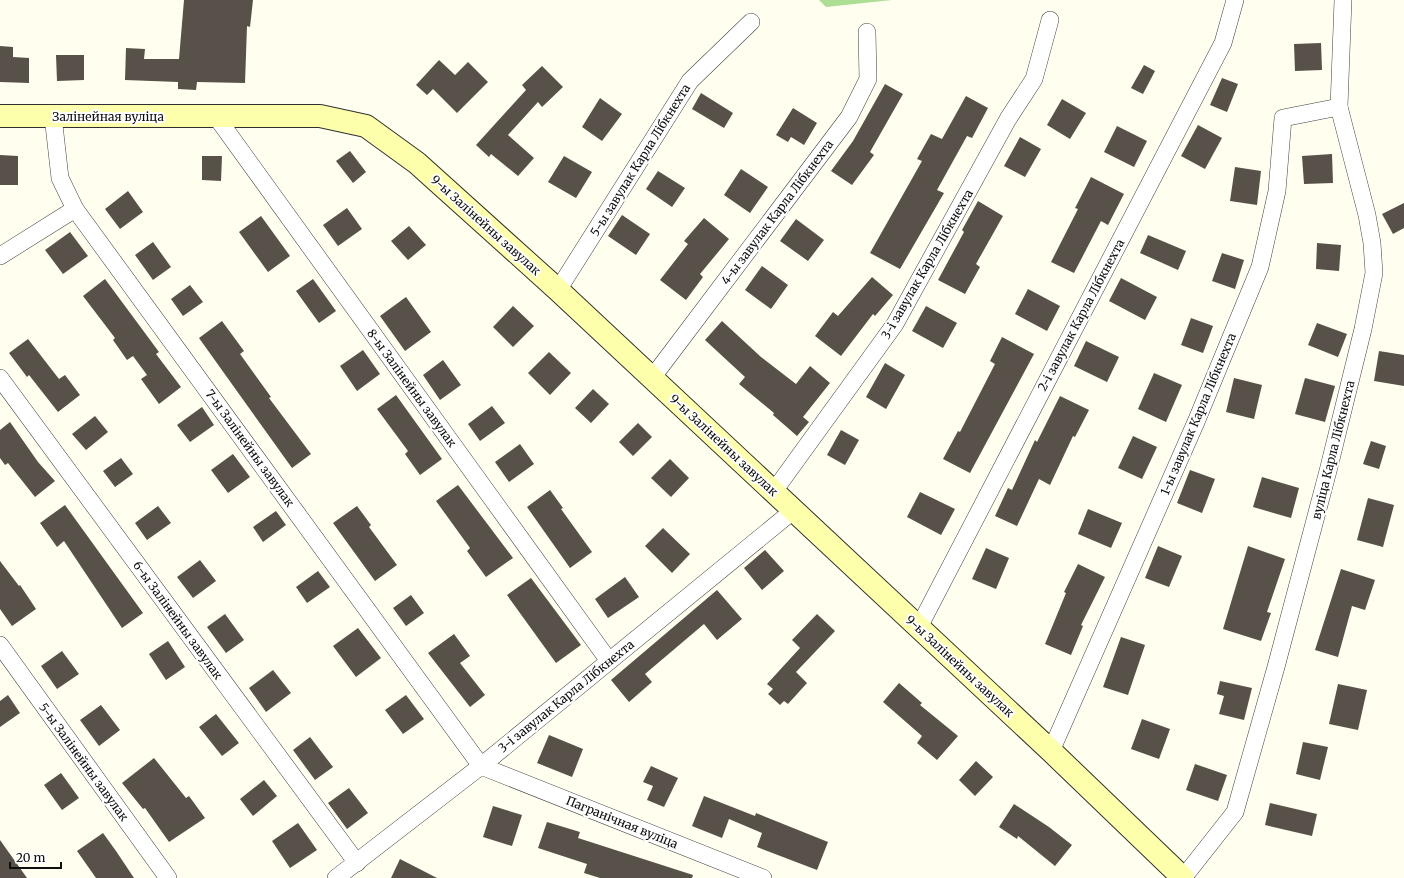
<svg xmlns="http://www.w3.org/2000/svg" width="1404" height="878" viewBox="0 0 1404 878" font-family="Merriweather,serif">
<rect width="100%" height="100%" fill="#fffeef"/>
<!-- forest -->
<polygon fill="#acdf93" points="819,0 892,0 826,7"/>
<!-- building -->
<g fill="#585149">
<polygon points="184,0 253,0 250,27 247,26 245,83 197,82 196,90 178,89 178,82 125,80 126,48 145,49 144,59 179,59"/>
<polygon points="1321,43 1322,70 1295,71 1294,44"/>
<polygon points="0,46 13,47 13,57 29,58 29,83 0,82"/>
<polygon points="56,55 84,55 84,80 57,81"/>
<polygon points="439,60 455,75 468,62 488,82 457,113 433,89 427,95 416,85"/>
<polygon points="1144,65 1155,71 1143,94 1131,88"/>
<polygon points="542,66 563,87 542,107 538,102 508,135 534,158 518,176 491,154 489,157 476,145 526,90 522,85"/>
<polygon points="1222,78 1238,84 1227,112 1210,105"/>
<polygon points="885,84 903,94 870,152 874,155 852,185 831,171 853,141"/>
<polygon points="701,93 733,113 724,128 692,109"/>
<polygon points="966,96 988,108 972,138 967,136 937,190 944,193 900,269 870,253 922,161 917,159 931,134 942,139"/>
<polygon points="600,98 622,114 602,141 582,127"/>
<polygon points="1062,99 1086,113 1070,139 1047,125"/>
<polygon points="793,108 817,123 804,145 791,137 788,142 776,135"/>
<polygon points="1198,125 1222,138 1205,169 1181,156"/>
<polygon points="1117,126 1147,141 1134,167 1104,152"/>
<polygon points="1020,137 1041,149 1025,177 1004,166"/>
<polygon points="350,151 366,172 353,183 336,161"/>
<polygon points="1332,154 1333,183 1304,184 1302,156"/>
<polygon points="0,155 18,156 18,185 0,185"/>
<polygon points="202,156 222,156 221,181 202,180"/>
<polygon points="564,156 592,172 576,198 548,182"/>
<polygon points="1235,167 1261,171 1257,205 1230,201"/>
<polygon points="741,169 768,187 750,213 724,195"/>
<polygon points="658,171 685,188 672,207 646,189"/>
<polygon points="1091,177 1124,194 1108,225 1101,221 1074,273 1051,262 1078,209 1075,208"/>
<polygon points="128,191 143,212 120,229 105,209"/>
<polygon points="978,201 1003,216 976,264 980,267 965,294 938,280 964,232 962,230"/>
<polygon points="1404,203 1404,228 1393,234 1382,214"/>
<polygon points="347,208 362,229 338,246 323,225"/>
<polygon points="622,215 650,234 636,255 608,236"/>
<polygon points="261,216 290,256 268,272 239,232"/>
<polygon points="704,218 729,239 700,274 703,277 686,300 660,280 688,244 684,241"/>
<polygon points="796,219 824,240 808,261 780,241"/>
<polygon points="409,226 426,245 408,260 391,241"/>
<polygon points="70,232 88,256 63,274 45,250"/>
<polygon points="1148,235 1186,251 1178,270 1140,253"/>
<polygon points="153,242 171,267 153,280 135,255"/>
<polygon points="1317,243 1341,245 1339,271 1316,269"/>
<polygon points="1222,253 1244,260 1235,289 1212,281"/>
<polygon points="762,266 788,285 771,309 745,290"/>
<polygon points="872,277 893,295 875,316 873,314 841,356 815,336 833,312 838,316"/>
<polygon points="1121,278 1157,297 1145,320 1109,301"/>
<polygon points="105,279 159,352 156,354 181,387 159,404 141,379 147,375 133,356 127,360 113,340 115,338 83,296"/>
<polygon points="313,279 336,311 319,323 296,291"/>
<polygon points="190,285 203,302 183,316 171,299"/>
<polygon points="1028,289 1060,306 1047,331 1015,314"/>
<polygon points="406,297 431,332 405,351 380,316"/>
<polygon points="513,306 534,326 513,347 493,327"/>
<polygon points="926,306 957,323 943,348 912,331"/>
<polygon points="1191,318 1213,326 1203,353 1181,345"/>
<polygon points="222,321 244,351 240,354 271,397 269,398 311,454 292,468 199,338"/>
<polygon points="722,321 761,357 796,384 810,366 830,383 803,417 809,422 797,436 773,415 774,413 739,384 745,377 705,340"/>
<polygon points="1317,323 1347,334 1338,357 1308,345"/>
<polygon points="1002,337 1034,354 970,473 943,459 958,431 960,432 995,364 990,361"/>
<polygon points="28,339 59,379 65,375 80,395 58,412 29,375 27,377 9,353"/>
<polygon points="1086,341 1119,357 1107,382 1074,366"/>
<polygon points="363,350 380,374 357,391 340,366"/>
<polygon points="1379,351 1404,355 1404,386 1374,381"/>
<polygon points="549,352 571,373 550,395 528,373"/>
<polygon points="443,360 461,385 440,400 423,375"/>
<polygon points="885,363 905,375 886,409 866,397"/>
<polygon points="1154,373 1182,385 1166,422 1138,409"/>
<polygon points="1234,378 1262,385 1254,419 1226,412"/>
<polygon points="1305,378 1335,386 1325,422 1295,414"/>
<polygon points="593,389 609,404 591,423 575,408"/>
<polygon points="396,395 442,459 420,475 405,454 408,451 377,409"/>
<polygon points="1060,396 1089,410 1075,437 1073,436 1050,485 1039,479 1017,526 995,516 1008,488 1012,490 1035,440 1037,442"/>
<polygon points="492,406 505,423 480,441 468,424"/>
<polygon points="202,407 214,425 190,442 177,425"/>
<polygon points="95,416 108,432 86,450 72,434"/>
<polygon points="10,422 38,462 55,481 35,497 8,463 5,465 0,458 0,430"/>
<polygon points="638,423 652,437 633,456 619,442"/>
<polygon points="841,430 859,440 845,465 827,455"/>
<polygon points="1133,436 1157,447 1142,479 1118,468"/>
<polygon points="1371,441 1386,446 1379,469 1363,464"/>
<polygon points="520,444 534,464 509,482 495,462"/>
<polygon points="233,454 250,477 228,493 211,470"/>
<polygon points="121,458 133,474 115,487 103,471"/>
<polygon points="670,459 689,478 671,497 651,478"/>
<polygon points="1190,470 1215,479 1202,513 1177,503"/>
<polygon points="1262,477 1299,488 1291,518 1253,507"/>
<polygon points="458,485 513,558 486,577 467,551 470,548 436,501"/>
<polygon points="550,490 563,508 561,509 592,552 570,568 527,507"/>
<polygon points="920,492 955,509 941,535 907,517"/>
<polygon points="1368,498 1394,505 1383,547 1357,540"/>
<polygon points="65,505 143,613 122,628 64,541 57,547 40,523"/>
<polygon points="158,506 171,523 147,540 135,523"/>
<polygon points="357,506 371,525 369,527 397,565 375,581 333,523"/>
<polygon points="1088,509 1122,523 1111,548 1078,534"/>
<polygon points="276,511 286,525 263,542 253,527"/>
<polygon points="663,528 690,554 672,573 645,546"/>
<polygon points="1158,546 1182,556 1169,587 1145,578"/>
<polygon points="1248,546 1285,559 1267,612 1271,613 1261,641 1223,629"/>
<polygon points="986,548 1009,558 996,589 972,579"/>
<polygon points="765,550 784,571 762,590 744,568"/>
<polygon points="200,560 216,581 193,598 177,577"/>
<polygon points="0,561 19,586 20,585 36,609 12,626 0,609"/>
<polygon points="1078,564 1105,577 1081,625 1083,626 1071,655 1045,644 1066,593 1064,592"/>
<polygon points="1341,569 1375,580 1365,610 1352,606 1338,657 1315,650"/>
<polygon points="318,571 330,587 307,603 296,587"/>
<polygon points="625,577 639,597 608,618 595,599"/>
<polygon points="531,578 581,645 556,663 507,595"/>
<polygon points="717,590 742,619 717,640 704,624 645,674 652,682 629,702 611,680"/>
<polygon points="411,595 424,613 406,626 393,608"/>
<polygon points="225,614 244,640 226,653 207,627"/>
<polygon points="817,614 835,631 796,672 807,683 788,704 784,701 780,705 768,694 773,689 767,684 800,648 792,640"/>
<polygon points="358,628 381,658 356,677 333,646"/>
<polygon points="454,634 470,656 460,663 485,695 470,707 428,653"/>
<polygon points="1121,637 1145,645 1128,695 1103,687"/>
<polygon points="168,641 185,667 166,680 149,654"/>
<polygon points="62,651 79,674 57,689 41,666"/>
<polygon points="273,670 291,693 266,712 249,688"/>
<polygon points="1220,681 1252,688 1244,720 1219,714 1224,696 1217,694"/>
<polygon points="899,683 922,703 920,705 958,736 937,760 917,743 922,736 883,702"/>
<polygon points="1338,684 1367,690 1358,730 1329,724"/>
<polygon points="8,695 20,713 0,727 0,701"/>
<polygon points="406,695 424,719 403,734 385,710"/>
<polygon points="101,705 120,730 99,746 80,720"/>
<polygon points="216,714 239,743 222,756 199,727"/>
<polygon points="1142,719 1170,729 1159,759 1131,749"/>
<polygon points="549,735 583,749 572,777 537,763"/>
<polygon points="310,737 333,767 315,780 293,750"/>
<polygon points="1303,742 1328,747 1320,780 1296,774"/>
<polygon points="154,758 186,798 189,796 205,818 169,842 145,808 143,809 122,783"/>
<polygon points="976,761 993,777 975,796 959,780"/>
<polygon points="1195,764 1227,775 1218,801 1186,790"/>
<polygon points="651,766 678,778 664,807 647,800 653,786 643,782"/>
<polygon points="61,773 79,798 62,810 44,785"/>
<polygon points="264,780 277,796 253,816 240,799"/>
<polygon points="349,788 368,813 347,829 328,803"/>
<polygon points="704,796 755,816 756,813 828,842 817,870 757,847 762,833 729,819 722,838 692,826"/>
<polygon points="1270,803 1317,814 1312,836 1265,825"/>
<polygon points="1014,804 1049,827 1072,845 1055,866 1018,836 1017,839 999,827"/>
<polygon points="493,806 522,815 512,846 483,837"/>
<polygon points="547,822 580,832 578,838 693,875 692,878 600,878 584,873 587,864 538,848"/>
<polygon points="298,823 317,850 290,868 272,841"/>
<polygon points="103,833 116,851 134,878 96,878 77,851"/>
<polygon points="0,840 27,878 0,878"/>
<polygon points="400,859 437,878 391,878"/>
</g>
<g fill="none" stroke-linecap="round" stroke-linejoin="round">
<defs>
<g id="street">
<polyline points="215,115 609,661"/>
<polyline points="53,116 60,178 75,209 481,766 763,878"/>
<polyline points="0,256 75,209"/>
<polyline points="558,290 690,81 751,22"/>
<polyline points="0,378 357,863"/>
<polyline points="652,378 849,117 868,79 867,32"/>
<polyline points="774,491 895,324 1008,119 1034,79 1050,20"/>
<polyline points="919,627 1223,43 1235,0"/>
<polyline points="0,645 168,878"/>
<polyline points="1051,751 1196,422 1260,267 1277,191 1283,118 1339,107"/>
<polyline points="336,878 481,766 794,510"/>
<polyline points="1183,878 1235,812 1276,667 1328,471 1363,329 1374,273 1372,243 1367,215 1339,107 1343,0"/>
</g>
<polyline id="secondary" points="0,116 320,116 366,126 417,163 558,290 1051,751 1183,878"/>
</defs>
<!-- street casing -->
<use href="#street" stroke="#414141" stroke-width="18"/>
<!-- secondary casing -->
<use href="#secondary" stroke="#303030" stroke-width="24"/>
<!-- street -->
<use href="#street" stroke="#fff" stroke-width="17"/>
<!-- secondary -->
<use href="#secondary" stroke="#feffaa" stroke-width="22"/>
</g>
<g text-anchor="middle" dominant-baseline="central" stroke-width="4" stroke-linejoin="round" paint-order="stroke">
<!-- street labels -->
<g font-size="12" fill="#0e0e0e" stroke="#fff">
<text x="108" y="116">Залінейная вуліца</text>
<text transform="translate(640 160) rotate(-58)">5-ы завулак Карла Лібкнехта</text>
<text transform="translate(777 212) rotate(-53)">4-ы завулак Карла Лібкнехта</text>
<text transform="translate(486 225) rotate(42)">9-ы Залінейны завулак</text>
<text transform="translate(927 264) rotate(-60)">3-і завулак Карла Лібкнехта</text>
<text transform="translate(1081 315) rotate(-62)">2-і завулак Карла Лібкнехта</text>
<text transform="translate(412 388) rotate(54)">8-ы Залінейны завулак</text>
<text transform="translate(1198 414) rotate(-67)">1-ы завулак Карла Лібкнехта</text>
<text transform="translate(724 445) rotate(43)">9-ы Залінейны завулак</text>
<text transform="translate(250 448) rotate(54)">7-ы Залінейны завулак</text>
<text transform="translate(1333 450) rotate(-76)">вуліца Карла Лібкнехта</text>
<text transform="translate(178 620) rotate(54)">6-ы Залінейны завулак</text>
<text transform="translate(960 666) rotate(43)">9-ы Залінейны завулак</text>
<text transform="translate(566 696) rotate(-39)">3-і завулак Карла Лібкнехта</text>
<text transform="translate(84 762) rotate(54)">5-ы Залінейны завулак</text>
<text transform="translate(622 822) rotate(22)">Пагранічная вуліца</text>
</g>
</g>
<!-- scale -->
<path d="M10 862v6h51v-6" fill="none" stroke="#0e0e0e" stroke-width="2"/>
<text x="16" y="862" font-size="12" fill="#0e0e0e" stroke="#ffffff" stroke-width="3" paint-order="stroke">20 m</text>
</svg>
